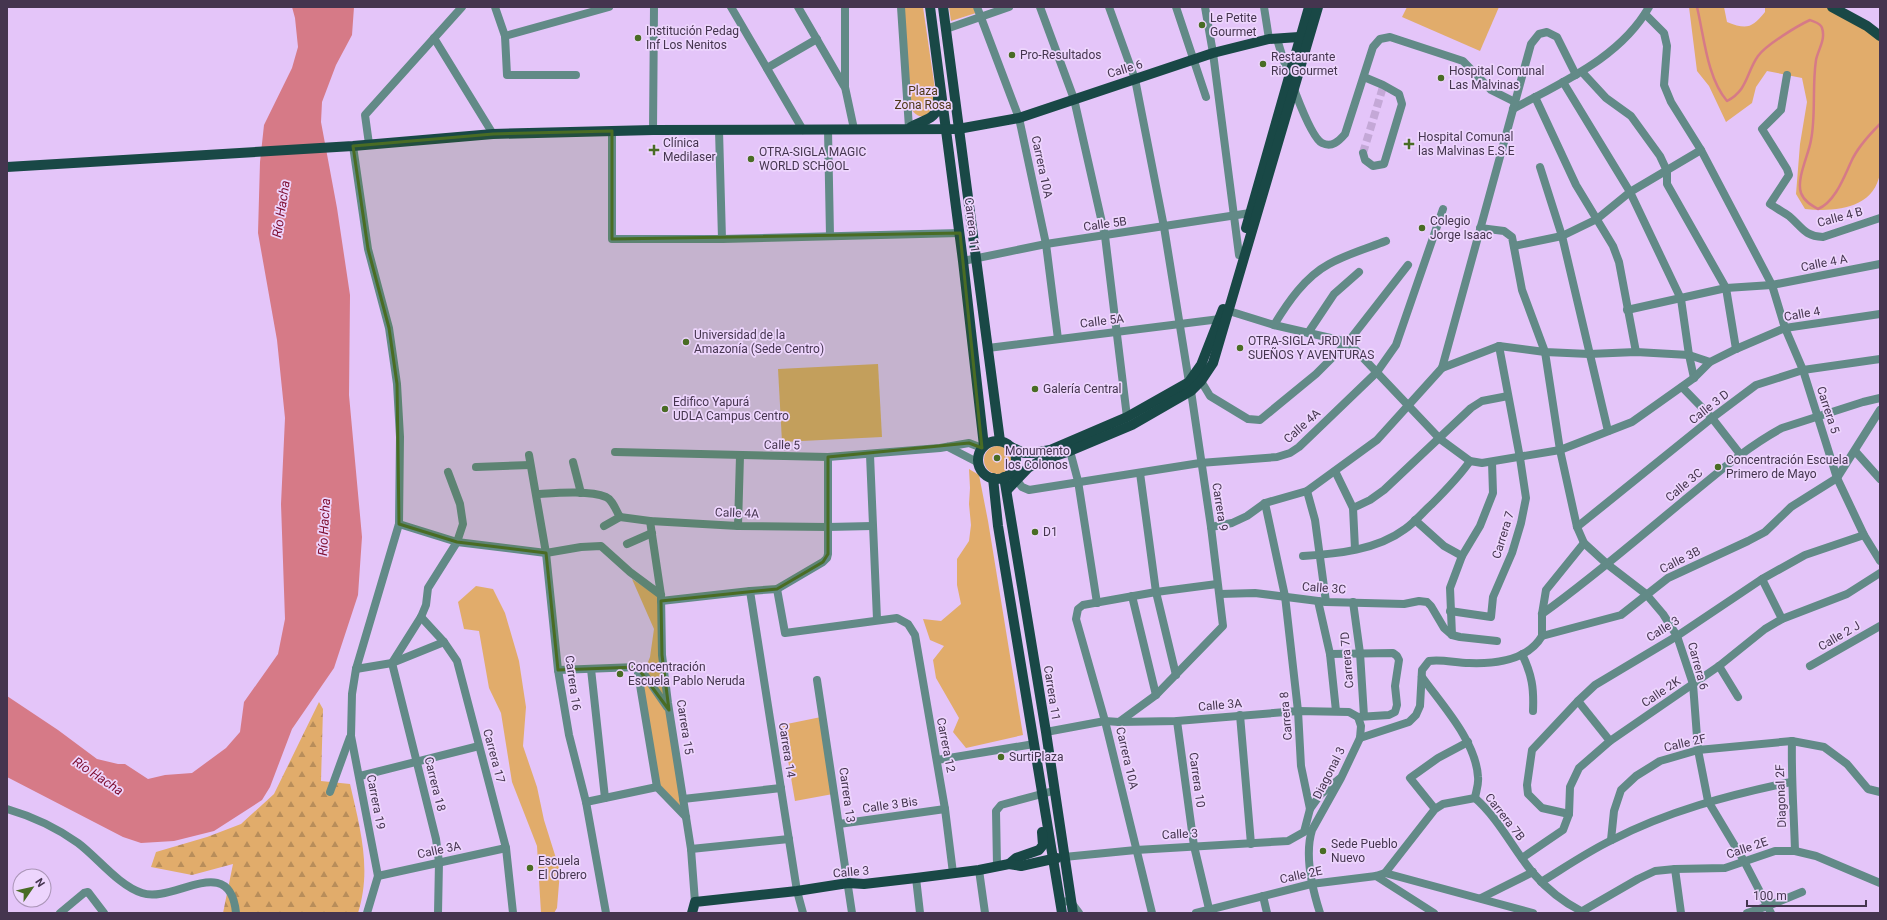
<svg xmlns="http://www.w3.org/2000/svg" width="1887" height="920" viewBox="0 0 1887 920" font-family="Roboto,sans-serif">
<defs>
<pattern id="forest-firs" width="22" height="20" patternUnits="userSpaceOnUse"><rect width="22" height="20" fill="#e1ac6b"/><path d="M5 1l3.5 6h-7zM16 11l3.5 6h-7z" fill="#b88d5a"/></pattern>
</defs>
<rect width="100%" height="100%" fill="#e4c5f9"/>
<!-- green -->
<g fill="#e1ac6b">
<path d="M 903,7 L 923,7 L 937,103 C 928,115 922,123 911,109 Z"/>
<polygon points="949,7 973,7 976,13 951,21"/>
<polygon points="1407,7 1499,7 1480,51 1402,17"/>
<path d="M 1689,7 L 1724,7 L 1727,22 C 1747,30 1752,28 1765,12 L 1765,7 L 1827,7 L 1837,11 L 1880,38 L 1880,173 C 1874,209 1835,212 1805,209 L 1796,194 L 1800,144 L 1807,102 L 1802,78 L 1767,71 L 1756,87 L 1752,103 L 1726,122 L 1709,86 L 1697,71 Z"/>
<polygon points="878,364 882,437 782,442 778,369"/>
<circle cx="998" cy="460" r="14"/>
<polygon points="969,469 979,475 988,521 1023,735 966,748 953,732 959,718 936,678 933,660 944,646 930,640 923,619 941,621 961,604 957,585 957,559 969,541 971,525 969,504 970,488"/>
<polygon points="632,579 659,597 682,803 680,806 658,783 642,677 650,657 654,629"/>
<polygon points="476,586 493,589 505,613 519,661 526,707 523,746 537,787 544,820 560,871 557,908 554,913 541,913 537,846 512,782 501,713 489,688 479,631 464,629 458,602"/>
<polygon points="821,717 833,794 795,801 782,725"/>
</g>
<!-- forest -->
<path fill="url(#forest-firs)" d="M 319,702 L 323,709 L 321,781 L 350,784 C 360,828 372,869 358,913 L 223,913 L 233,864 L 192,875 L 151,867 L 156,852 L 207,837 L 241,824 L 274,794 Z"/>
<!-- water -->
<polygon fill="#d67a87" points="292,7 354,7 352,35 336,65 322,102 321,122 337,208 350,295 349,395 362,537 358,595 334,668 292,729 270,787 262,800 214,831 174,841 141,843 123,837 7,777 7,696 58,730 97,759 118,764 125,764 148,779 165,775 192,773 226,748 240,732 244,702 278,654 285,619 281,504 285,418 277,340 258,233 260,162 264,125 292,68 298,47 295,18"/>
<g fill="none" stroke-linecap="round" stroke-linejoin="round">
<!-- stream -->
<path stroke="#d67a87" stroke-width="2.5" d="M 1697,7 C 1704,36 1707,78 1727,101 C 1748,90 1746,73 1758,56 C 1766,45 1797,26 1810,20 C 1814,22 1821,23 1822,28 C 1826,39 1818,50 1816,60 C 1812,86 1816,116 1811,140 C 1809,154 1796,179 1801,193 C 1804,201 1811,205 1818,209 C 1835,202 1844,177 1851,162 C 1857,148 1870,134 1880,124"/>
<!-- minor-tunnel -->
<polyline stroke="#c4a8d7" stroke-width="8" stroke-dasharray="8 4" stroke-linecap="butt" points="1363,153 1383,87"/>
<!-- minor -->
<g stroke="#628a87" stroke-width="8">
<polyline points="495,7 505,36 507,75 576,75"/>
<polyline points="731,7 803,130"/>
<polyline points="798,7 844,86"/>
<polyline points="845,7 845,87 854,129"/>
<polyline points="901,7 909,128"/>
<polyline points="977,7 1019,118 1046,244 1058,339"/>
<polyline points="1040,7 1074,99 1105,236 1127,417"/>
<polyline points="1109,7 1135,79 1164,227 1189,382"/>
<polyline points="1176,7 1206,97"/>
<polyline points="1205,7 1213,53 1239,255"/>
<polyline points="1264,7 1269,39"/>
<polyline points="1645,14 1664,33 1667,46 1664,85 1671,102 1701,150 1772,285 1785,328 1803,370 1837,478 1864,535 1880,561"/>
<polyline points="946,29 1009,7"/>
<polyline points="505,36 609,7"/>
<polyline points="434,38 493,134"/>
<path d="M 1277,39 C 1282,56 1308,136 1322,143 C 1332,148 1339,141 1345,134 L 1373,47 L 1380,39 L 1390,37 L 1463,61 L 1491,90 L 1515,102"/>
<polyline points="767,68 817,39"/>
<polyline points="1582,72 1606,98 1631,116 1660,156 1667,171 1667,184 1726,288 1736,349"/>
<path d="M 1787,75 L 1781,110 L 1762,129 L 1787,169 L 1789,175 L 1770,204 C 1776,208 1783,212 1789,216 C 1802,227 1804,236 1823,237 L 1880,218"/>
<polyline points="1563,82 1630,192 1681,299 1689,355 1694,378"/>
<polyline points="1535,97 1576,185 1613,246 1619,262 1636,352"/>
<path d="M 1513,109 C 1562,82 1620,58 1649,7"/>
<polyline points="653,130 654,7"/>
<polyline points="719,130 722,239"/>
<polyline points="828,130 830,236"/>
<polyline points="612,131 612,239 722,239 960,233"/>
<polyline points="369,144 365,115 462,7"/>
<polyline points="353,146 368,249 389,328 397,384 400,437 399,524 356,669 352,694 351,736 378,876 367,913"/>
<polyline points="1363,153 1365,160 1373,166 1384,164 1402,104 1399,94 1383,85 1364,77"/>
<polyline points="1540,167 1562,236 1608,431"/>
<polyline points="1480,228 1504,231 1512,237 1522,290 1545,352 1560,450 1577,527 1584,543 1607,564 1646,594 1663,614 1677,636 1693,684 1698,750 1708,801 1744,861 1771,913"/>
<polyline points="1514,246 1562,236 1597,219 1630,192 1701,150"/>
<polyline points="963,261 1046,244 1250,213"/>
<polyline points="1627,310 1726,288 1772,285 1880,264"/>
<polyline points="1229,311 1274,325 1348,342 1440,439 1470,461 1482,463 1560,450 1632,422 1694,378 1710,362 1736,349 1785,328 1880,314"/>
<path d="M 1274,325 C 1288,302 1305,277 1329,264 C 1347,254 1368,248 1386,241"/>
<polyline points="1308,333 1334,294 1359,272"/>
<polyline points="988,348 1220,319"/>
<polyline points="1442,368 1499,346 1545,352 1589,354 1636,352 1689,355 1710,362"/>
<polyline points="1201,381 1210,396 1248,419 1260,420 1316,374 1348,342 1408,265"/>
<polyline points="1682,387 1712,418 1740,454"/>
<polyline points="948,447 979,463"/>
<polyline points="1070,451 1078,481 1097,603"/>
<polyline points="1855,451 1880,479"/>
<polyline points="615,452 828,457 940,448 969,443 982,448"/>
<polyline points="529,455 546,553 558,670 569,735 586,802 606,913"/>
<polyline points="870,455 877,619"/>
<polyline points="573,462 581,493"/>
<polyline points="476,467 530,465"/>
<polyline points="1335,471 1353,508 1355,549"/>
<polyline points="1011,473 1022,487 1029,490 1200,463 1277,457 1290,453 1299,447 1377,372 1396,345 1443,209"/>
<polyline points="1140,473 1156,592 1176,675"/>
<polyline points="1307,491 1315,520 1326,602"/>
<path d="M 537,494 C 555,493 589,490 606,497 C 613,500 616,511 620,517"/>
<polyline points="1353,508 1370,500 1384,490 1471,408 1482,401 1508,396"/>
<polyline points="1415,520 1444,546 1462,556"/>
<polyline points="650,521 661,595 662,655 668,703 691,849 695,902"/>
<polyline points="399,524 457,542 546,553 581,547 601,546 630,572 661,595"/>
<polyline points="604,526 620,517 650,521 738,526 828,527 872,526"/>
<polyline points="738,526 740,456"/>
<polyline points="1211,527 1232,523 1247,516 1265,503 1307,491 1377,440 1442,368 1531,44 1539,34 1547,32 1557,37 1576,75"/>
<polyline points="1577,527 1712,418 1756,385 1803,370 1880,359"/>
<polyline points="627,544 652,533"/>
<path d="M 1303,556 C 1337,554 1377,550 1405,529 C 1415,522 1423,512 1432,504 C 1446,490 1459,477 1470,461"/>
<polyline points="1762,579 1782,619"/>
<polyline points="777,589 785,633 897,618 908,624 915,635 945,809 953,873"/>
<polyline points="750,591 797,891 803,913"/>
<polyline points="1220,594 1255,593 1326,602 1404,604 1419,601 1427,602 1431,606 1444,628 1452,635 1460,637 1497,641"/>
<polyline points="1132,596 1156,695"/>
<polyline points="661,601 750,591 777,589 823,562 827,558 828,554 828,457"/>
<polyline points="1318,601 1330,654 1336,711"/>
<polyline points="1353,602 1360,653 1364,716"/>
<polyline points="1450,611 1491,617 1493,597 1512,553 1521,523 1526,498 1520,458 1499,346"/>
<path d="M 1542,614 C 1591,579 1636,540 1682,502 C 1714,476 1745,448 1782,428 L 1863,402 L 1880,398"/>
<polyline points="421,617 444,642 457,661 506,848 513,913"/>
<polyline points="1452,635 1450,588 1462,556 1480,526 1493,493 1492,462"/>
<polyline points="1542,636 1542,614 1546,590 1584,543"/>
<path d="M 1522,654 C 1532,675 1534,688 1533,711"/>
<polyline points="1719,666 1738,697"/>
<polyline points="1810,666 1880,626"/>
<polyline points="637,667 657,787 686,817"/>
<polyline points="356,669 392,663 444,642"/>
<polyline points="591,669 605,798"/>
<polyline points="558,670 637,667 642,671 667,707"/>
<path d="M 1422,677 C 1442,705 1476,741 1478,777 C 1479,784 1476,791 1475,798"/>
<polyline points="817,680 852,913"/>
<polyline points="1578,701 1610,741"/>
<polyline points="1240,715 1251,844"/>
<polyline points="1177,721 1194,846 1210,913"/>
<polyline points="1119,722 1156,695 1223,626 1211,527 1191,391"/>
<polyline points="1046,732 1105,721 1119,722 1177,721 1298,711 1349,712 1358,717 1389,715 1395,712 1397,705 1395,686 1399,660 1397,656 1393,653 1330,654"/>
<path d="M 1360,738 L 1409,722 L 1416,715 L 1420,706 L 1422,670 L 1429,661 C 1442,659 1456,663 1469,663 C 1495,664 1528,660 1542,636 L 1621,615 L 1668,578 L 1748,541 L 1765,532 L 1791,507 L 1837,478 L 1880,410"/>
<path d="M 1792,741 C 1791,777 1794,814 1795,851"/>
<polyline points="937,760 1034,744"/>
<polyline points="360,776 479,746"/>
<polyline points="330,792 350,737"/>
<path d="M 1475,798 C 1499,819 1513,849 1533,873 C 1547,889 1563,902 1581,911"/>
<polyline points="683,799 781,788"/>
<polyline points="586,802 657,787"/>
<path d="M 7,809 C 31,816 57,828 78,843 C 98,858 118,885 142,893 C 173,904 230,851 236,913"/>
<polyline points="1310,809 1320,795 1339,779"/>
<polyline points="1435,809 1410,778 1438,758 1468,742"/>
<polyline points="1569,814 1542,808 1528,794 1527,785 1532,750 1578,701 1595,685 1677,636 1762,579 1805,555 1864,535"/>
<polyline points="839,824 945,809"/>
<polyline points="1611,840 1614,811 1621,790 1636,776 1660,761 1698,750 1792,741 1824,747 1847,764 1868,789 1880,792"/>
<polyline points="691,849 789,839"/>
<polyline points="1064,857 1136,850 1288,841 1304,832 1310,809 1301,766 1298,711 1285,596 1265,503"/>
<polyline points="1522,858 1563,830 1569,814 1570,787 1579,768 1610,741 1719,666 1765,629 1782,619 1847,594 1880,573"/>
<polyline points="997,866 996,811 1001,805 1053,791"/>
<polyline points="1675,869 1681,913"/>
<polyline points="979,870 985,913"/>
<polyline points="1385,873 1435,809 1443,804 1475,798"/>
<polyline points="378,876 506,848"/>
<polyline points="1376,876 1434,913"/>
<polyline points="916,878 920,913"/>
<path d="M 1541,882 C 1564,868 1587,852 1612,840 C 1668,811 1729,795 1791,782"/>
<polyline points="1263,896 1267,913"/>
<polyline points="1481,898 1533,872"/>
<polyline points="1060,902 1070,901 1079,913"/>
<polyline points="60,913 84,893 88,892 104,913"/>
<polyline points="438,913 439,862 436,839 392,663 421,617 426,605 428,588 457,542 463,524 460,504 448,472"/>
<polyline points="1152,913 1105,721 1076,619 1078,609 1083,605 1156,592 1217,584"/>
<polyline points="1196,913 1311,884 1376,876 1385,873 1533,913"/>
<path d="M 1320,913 C 1312,888 1304,856 1312,830 L 1341,778 L 1360,738 L 1361,726 L 1358,717"/>
<polyline points="1579,913 1638,879 1655,871 1675,869 1725,868 1775,851 1795,851 1816,856 1880,883"/>
<polyline points="1747,913 1768,906 1802,892"/>
</g>
<!-- major -->
<g stroke="#194846" stroke-width="10">
<polyline points="930,7 963,261 984,446"/>
<polyline points="943,7 1000,441"/>
<polyline points="1832,7 1867,26 1880,36"/>
<path d="M 911,127 C 920,121 934,120 938,108 C 939,105 938,101 938,98"/>
<polyline points="7,167 353,146 493,134 653,130 958,129 1019,118 1213,53 1269,39 1299,37"/>
<polyline points="1246,228 1309,7"/>
<circle cx="997" cy="460" r="19"/>
<polyline points="1011,447 1024,453 1033,453 1050,450 1127,417 1189,382 1201,365 1223,309"/>
<polyline points="1004,477 1046,732 1073,913"/>
<polyline points="993,478 998,526 1062,913"/>
<polyline points="1007,490 1028,468 1040,461 1070,451 1132,425 1191,391 1201,381 1213,363 1318,7"/>
<polyline points="1009,864 1016,858 1039,850 1043,845 1042,832"/>
<polyline points="692,913 695,902 797,891 848,883 864,884 916,878 979,870 1009,864 1021,866 1057,858"/>
</g>
</g>
<!-- marked area -->
<path fill="#496c24" fill-opacity="0.2" stroke="#496c24" stroke-width="3" stroke-linejoin="round" d="M 612,131 L 612,239 L 960,233 L 982,448 L 969,443 L 828,457 L 828,554 L 823,562 L 777,589 L 661,601 L 662,655 L 669,710 L 637,667 L 558,670 L 546,553 L 457,542 L 399,524 L 397,384 L 389,328 L 368,249 L 353,146 L 493,134 Z"/>
<!-- markers -->
<g fill="#496c24" stroke="#edd5fd" stroke-width="1.5">
<circle cx="1202" cy="25" r="4"/>
<circle cx="638" cy="38" r="4"/>
<circle cx="1012" cy="55" r="4"/>
<circle cx="1263" cy="64" r="4"/>
<circle cx="1441" cy="78" r="4"/>
<path d="M1407 138h4v4h4v4h-4v4h-4v-4h-4v-4h4z"/>
<path d="M652 144h4v4h4v4h-4v4h-4v-4h-4v-4h4z"/>
<circle cx="751" cy="159" r="4"/>
<circle cx="1422" cy="228" r="4"/>
<circle cx="686" cy="342" r="4"/>
<circle cx="1240" cy="348" r="4"/>
<circle cx="1035" cy="389" r="4"/>
<circle cx="665" cy="409" r="4"/>
<circle cx="997" cy="458" r="4"/>
<circle cx="1718" cy="467" r="4"/>
<circle cx="1035" cy="532" r="4"/>
<circle cx="620" cy="674" r="4"/>
<circle cx="1001" cy="757" r="4"/>
<circle cx="1323" cy="851" r="4"/>
<circle cx="530" cy="868" r="4"/>
</g>
<g text-anchor="middle" dominant-baseline="central" stroke-width="3.5" stroke-linejoin="round" paint-order="stroke">
<!-- poi labels -->
<g font-size="12" fill="#45354f" stroke="#edd5fd" text-anchor="start">
<text x="1210" y="18">Le Petite<tspan x="1210" dy="14">Gourmet</tspan></text>
<text x="646" y="31">Institución Pedag<tspan x="646" dy="14">Inf Los Nenitos</tspan></text>
<text x="1020" y="55">Pro-Resultados</text>
<text x="1271" y="57">Restaurante<tspan x="1271" dy="14">Rio Gourmet</tspan></text>
<text x="1449" y="71">Hospital Comunal<tspan x="1449" dy="14">Las Malvinas</tspan></text>
<text x="1418" y="137">Hospital Comunal<tspan x="1418" dy="14">las Malvinas E.S.E</tspan></text>
<text x="663" y="143">Clínica<tspan x="663" dy="14">Medilaser</tspan></text>
<text x="759" y="152">OTRA-SIGLA MAGIC<tspan x="759" dy="14">WORLD SCHOOL</tspan></text>
<text x="1430" y="221">Colegio<tspan x="1430" dy="14">Jorge Isaac</tspan></text>
<text x="694" y="335">Universidad de la<tspan x="694" dy="14">Amazonía (Sede Centro)</tspan></text>
<text x="1248" y="341">OTRA-SIGLA JRD INF<tspan x="1248" dy="14">SUEÑOS Y AVENTURAS</tspan></text>
<text x="1043" y="389">Galería Central</text>
<text x="673" y="402">Edifico Yapurá<tspan x="673" dy="14">UDLA Campus Centro</tspan></text>
<text x="1005" y="451">Monumento<tspan x="1005" dy="14">los Colonos</tspan></text>
<text x="1726" y="460">Concentración Escuela<tspan x="1726" dy="14">Primero de Mayo</tspan></text>
<text x="1043" y="532">D1</text>
<text x="628" y="667">Concentración<tspan x="628" dy="14">Escuela Pablo Neruda</tspan></text>
<text x="1009" y="757">SurtiPlaza</text>
<text x="1331" y="844">Sede Pueblo<tspan x="1331" dy="14">Nuevo</tspan></text>
<text x="538" y="861">Escuela<tspan x="538" dy="14">El Obrero</tspan></text>
</g>
<!-- street labels -->
<g font-size="12" fill="#45354f" stroke="#edd5fd">
<text transform="translate(1125 69) rotate(-17)">Calle 6</text>
<text transform="translate(1042 167) rotate(78)">Carrera 10A</text>
<text transform="translate(1840 217) rotate(-15)">Calle 4 B</text>
<text transform="translate(1105 224) rotate(-8)">Calle 5B</text>
<text transform="translate(972 225) rotate(83)">Carrera 11</text>
<text transform="translate(1824 263) rotate(-11)">Calle 4 A</text>
<text transform="translate(1802 314) rotate(-10)">Calle 4</text>
<text transform="translate(1102 321) rotate(-7)">Calle 5A</text>
<text transform="translate(1709 407) rotate(-38)">Calle 3 D</text>
<text transform="translate(1828 410) rotate(72)">Carrera 5</text>
<text transform="translate(1302 426) rotate(-42)">Calle 4A</text>
<text transform="translate(782 445) rotate(1)">Calle 5</text>
<text transform="translate(1684 485) rotate(-40)">Calle 3C</text>
<text transform="translate(1220 507) rotate(81)">Carrera 9</text>
<text transform="translate(737 513) rotate(2)">Calle 4A</text>
<text transform="translate(1503 535) rotate(-73)">Carrera 7</text>
<text transform="translate(1680 560) rotate(-27)">Calle 3B</text>
<text transform="translate(1324 588) rotate(4)">Calle 3C</text>
<text transform="translate(1663 629) rotate(-32)">Calle 3</text>
<text transform="translate(1839 636) rotate(-30)">Calle 2 J</text>
<text transform="translate(1347 660) rotate(-95)">Carrera 7D</text>
<text transform="translate(1698 666) rotate(75)">Carrera 6</text>
<text transform="translate(573 683) rotate(82)">Carrera 16</text>
<text transform="translate(1661 692) rotate(-34)">Calle 2K</text>
<text transform="translate(1052 693) rotate(81)">Carrera 11</text>
<text transform="translate(1220 705) rotate(-5)">Calle 3A</text>
<text transform="translate(1286 716) rotate(-95)">Carrera 8</text>
<text transform="translate(685 727) rotate(81)">Carrera 15</text>
<text transform="translate(1685 743) rotate(-13)">Calle 2F</text>
<text transform="translate(946 745) rotate(79)">Carrera 12</text>
<text transform="translate(787 750) rotate(81)">Carrera 14</text>
<text transform="translate(494 756) rotate(75)">Carrera 17</text>
<text transform="translate(1127 758) rotate(77)">Carrera 10A</text>
<text transform="translate(1329 773) rotate(-63)">Diagonal 3</text>
<text transform="translate(1197 780) rotate(82)">Carrera 10</text>
<text transform="translate(435 784) rotate(76)">Carrera 18</text>
<text transform="translate(847 795) rotate(82)">Carrera 13</text>
<text transform="translate(1781 796) rotate(-92)">Diagonal 2F</text>
<text transform="translate(376 802) rotate(79)">Carrera 19</text>
<text transform="translate(890 805) rotate(-8)">Calle 3 Bis</text>
<text transform="translate(1505 817) rotate(52)">Carrera 7B</text>
<text transform="translate(1180 834) rotate(-3)">Calle 3</text>
<text transform="translate(1747 848) rotate(-19)">Calle 2E</text>
<text transform="translate(439 850) rotate(-12)">Calle 3A</text>
<text transform="translate(851 872) rotate(-5)">Calle 3</text>
<text transform="translate(1301 875) rotate(-12)">Calle 2E</text>
</g>
<!-- park labels -->
<g font-size="12" fill="#4f3717" stroke="#edd5fd">
<text x="923" y="91">Plaza<tspan x="923" dy="14">Zona Rosa</tspan></text>
</g>
<!-- water labels -->
<g font-size="13" font-style="italic" fill="#7d0c2f" stroke="#edd5fd">
<text transform="translate(281 209) rotate(-81)">Río Hacha</text>
<text transform="translate(324 527) rotate(-87)">Río Hacha</text>
<text transform="translate(98 776) rotate(34)">Río Hacha</text>
</g>
</g>
<!-- border -->
<rect width="1887" height="920" fill="none" stroke="#45354f" stroke-width="16"/>
<!-- north arrow -->
<g transform="translate(32 888) rotate(56)"><circle r="19" fill="#edd5fd" stroke="#aa95b7"/>
<path d="M0-3L7 15L0 10L-7 15Z" fill="#496c24"/>
<text y="-6" font-size="11" font-weight="bold" text-anchor="middle" fill="#45354f">N</text>
</g>
<!-- scale -->
<path d="M1747 900v6h119v-6" fill="none" stroke="#45354f" stroke-width="2"/>
<text x="1753" y="900" font-size="12" fill="#45354f" stroke="#edd5fd" stroke-width="3" paint-order="stroke">100 m</text>
</svg>
